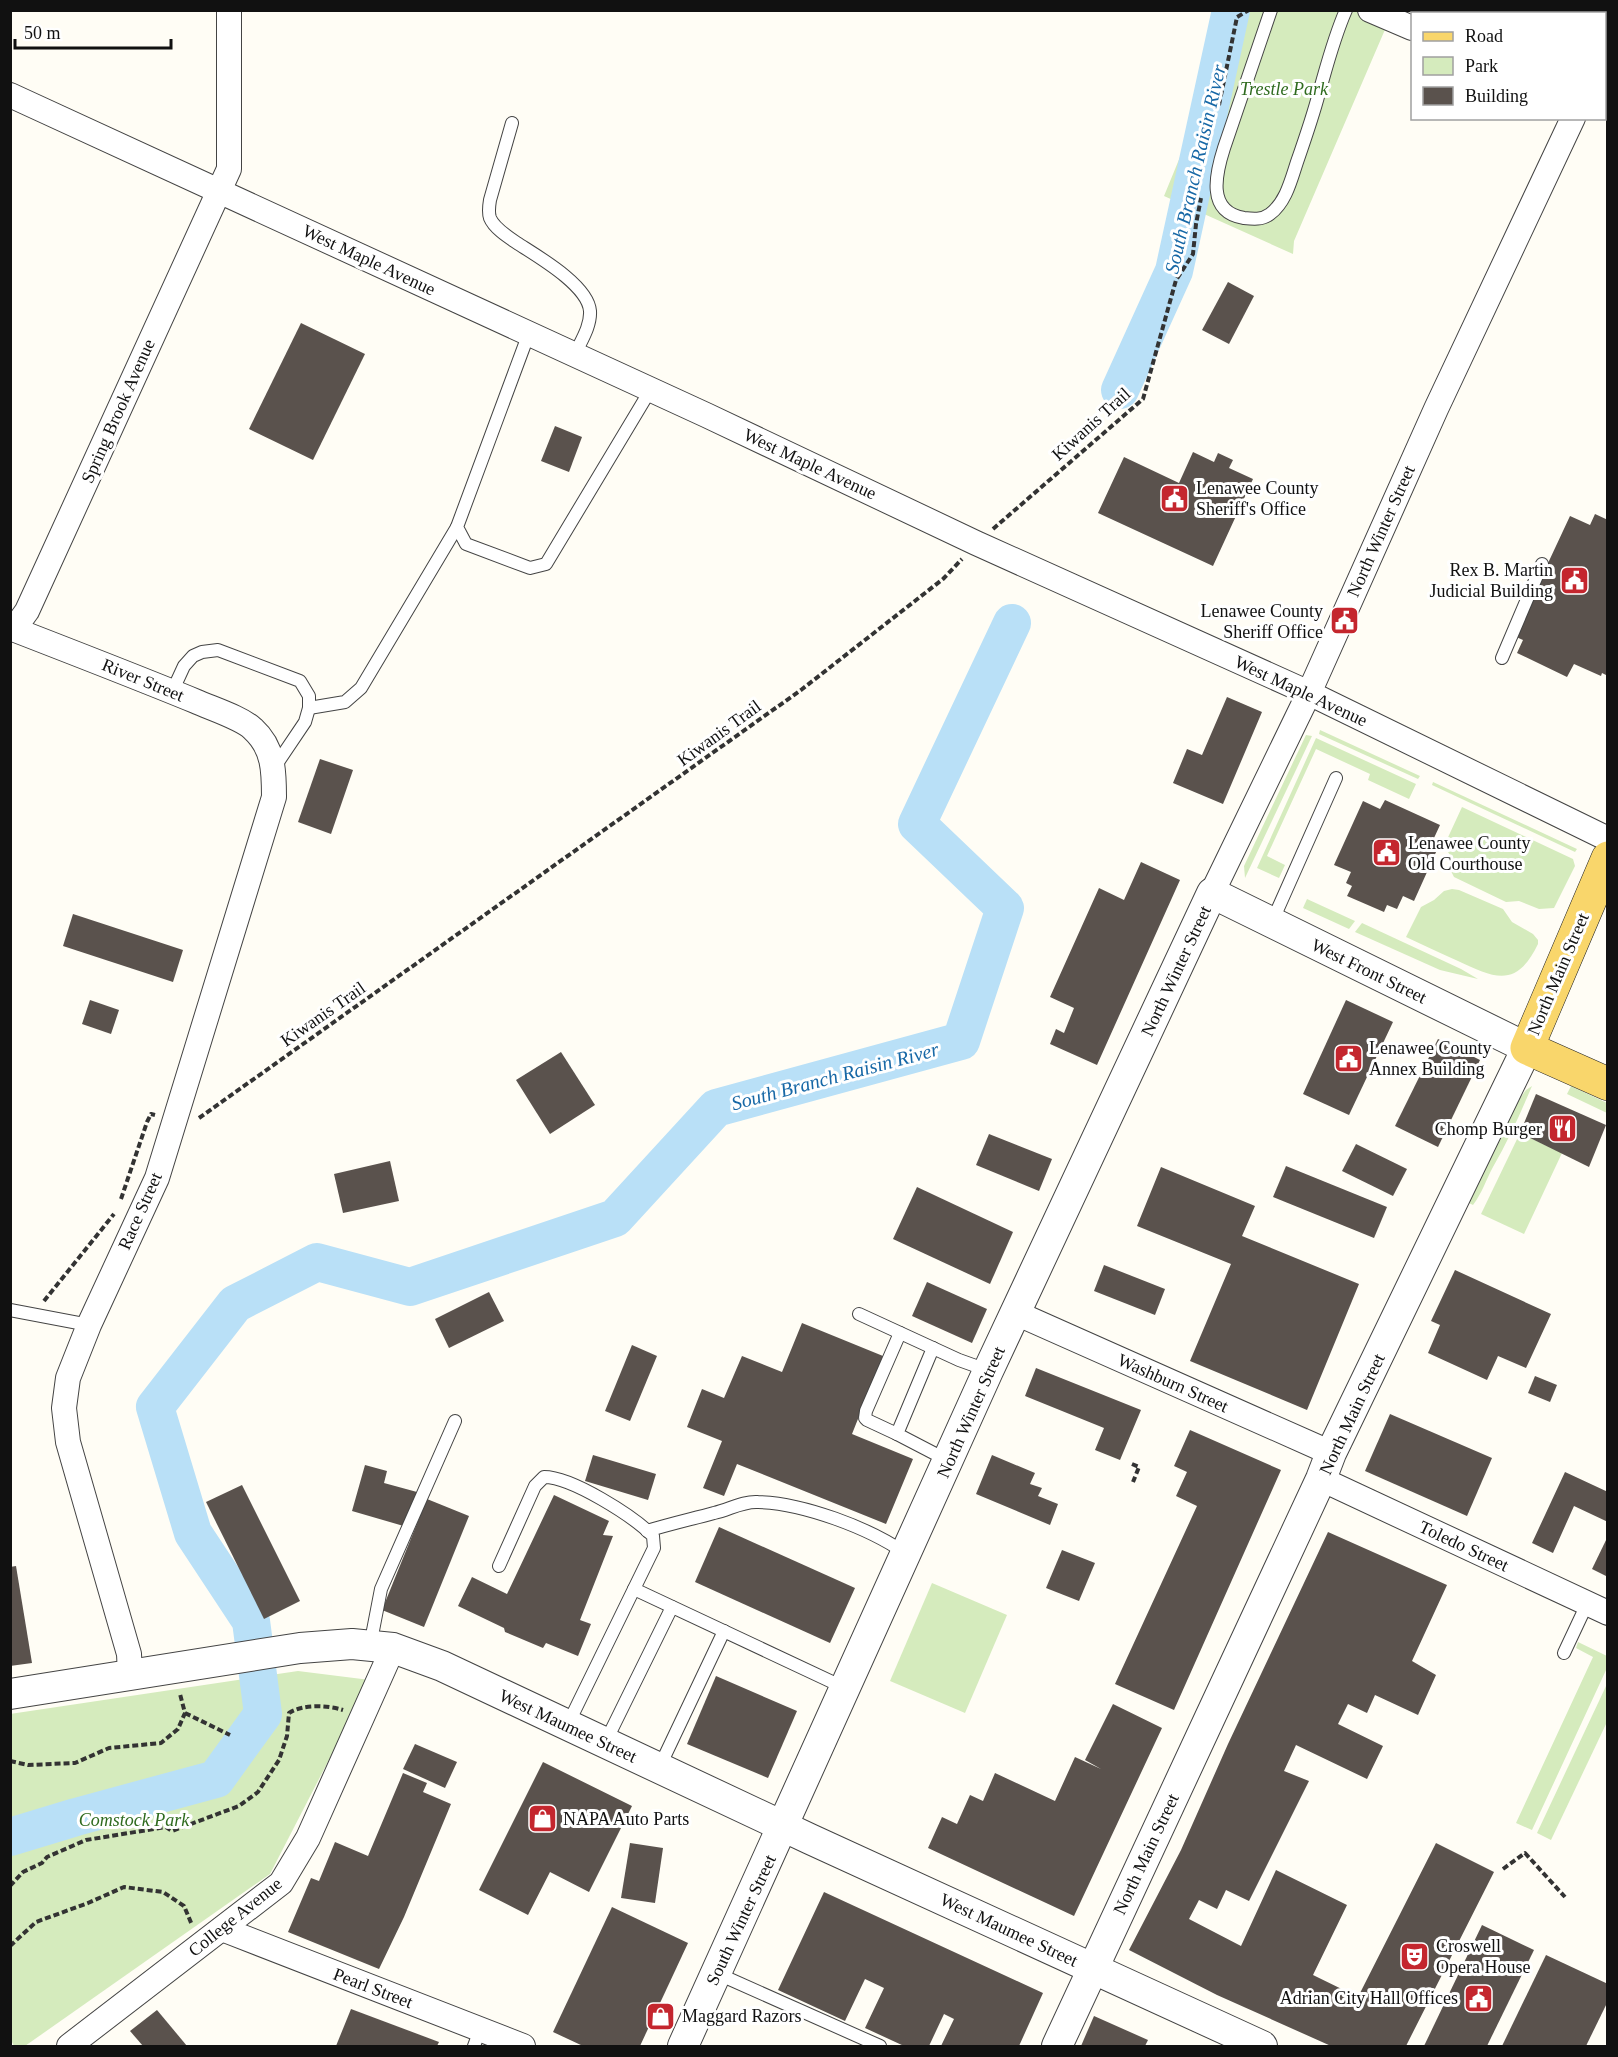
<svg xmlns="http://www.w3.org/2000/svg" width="1618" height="2057" viewBox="0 0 1618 2057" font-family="Georgia,serif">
<rect width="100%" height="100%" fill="#fffdf5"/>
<!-- green -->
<g fill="#d5ebbd">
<polygon points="1240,11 1393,11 1294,241 1293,254 1164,196"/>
<polygon points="1320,730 1420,776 1418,779 1319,734"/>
<polygon points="1306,735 1312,736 1245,878 1244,866"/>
<polygon points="1316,738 1416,784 1409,799 1368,780 1370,774 1316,749 1267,856 1285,865 1279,878 1257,868"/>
<polygon points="1433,782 1577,849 1575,852 1432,785"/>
<polygon points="1462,807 1573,859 1575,866 1554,908 1539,909 1519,901 1506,902 1454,877 1451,871 1450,855 1444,846"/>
<path d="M 1452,889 L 1459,890 L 1503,909 L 1512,922 L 1533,934 L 1538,940 L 1538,944 C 1516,989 1495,978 1458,961 C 1440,953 1423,945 1406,937 L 1421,907 L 1434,900 L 1444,891 Z"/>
<polygon points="1307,899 1355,921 1349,929 1303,908"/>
<polygon points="1362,923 1461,969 1478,979 1440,970 1355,932"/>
<path d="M 1532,1086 C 1520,1114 1508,1141 1493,1167 C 1486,1180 1482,1193 1473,1205 L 1469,1203 L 1518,1101 L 1526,1090 Z"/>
<polygon points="1571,1086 1607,1103 1607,1113 1567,1094"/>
<polygon points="1520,1133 1562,1153 1524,1234 1481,1214"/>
<polygon points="932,1583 1007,1615 965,1713 890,1681"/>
<polygon points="1578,1642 1607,1656 1607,1668 1532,1830 1516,1823 1593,1657 1576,1648"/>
<polygon points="298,1671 370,1680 270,1874 25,2046 14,2046 10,2038 10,1714"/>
<polygon points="1607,1684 1607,1722 1551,1840 1537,1833"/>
</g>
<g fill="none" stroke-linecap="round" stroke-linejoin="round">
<!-- river -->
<g stroke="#b9e0f7" stroke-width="38">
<polyline points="1120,390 1174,271 1231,10"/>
<polyline points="10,1837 76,1817 216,1779 263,1714 251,1621 193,1533 155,1407 235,1304 317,1262 410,1287 615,1218 716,1108 961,1041 1005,908 917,824 1012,623"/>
</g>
</g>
<!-- building -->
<g fill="#5a524d">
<polygon points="1228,282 1254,296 1229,344 1202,330"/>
<polygon points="301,323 365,354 313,460 249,429"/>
<polygon points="555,426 582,437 569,472 541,461"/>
<polygon points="1193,452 1214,462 1218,453 1233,460 1229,468 1253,479 1213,566 1098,513 1124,457 1179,483"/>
<polygon points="1595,514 1608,520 1608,673 1606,675 1602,673 1601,676 1574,664 1567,677 1517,653 1523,640 1514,636 1570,516 1590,525"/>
<polygon points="1227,697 1262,712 1223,804 1173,783 1187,749 1202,755"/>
<polygon points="320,759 353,770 331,834 298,822"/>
<polygon points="1385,800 1440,825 1434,838 1441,841 1414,901 1403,896 1397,909 1387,905 1384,912 1347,896 1352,886 1346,883 1351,872 1334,865 1363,801 1380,809"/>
<polygon points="1141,862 1180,880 1097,1065 1050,1044 1056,1029 1064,1033 1074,1008 1050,997 1099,888 1124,900"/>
<polygon points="73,914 183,950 173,982 63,946"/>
<polygon points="90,1000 119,1010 111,1034 82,1024"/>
<polygon points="1346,1000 1393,1022 1349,1115 1303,1094"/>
<polygon points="1438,1039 1480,1060 1438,1147 1395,1126"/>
<polygon points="561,1052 595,1105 550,1134 516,1080"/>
<polygon points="1536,1094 1606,1125 1589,1167 1520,1133"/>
<polygon points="989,1134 1052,1159 1039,1191 976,1165"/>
<polygon points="1356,1144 1407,1169 1393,1196 1342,1171"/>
<polygon points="390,1161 399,1201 343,1213 334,1174"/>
<polygon points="1286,1166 1387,1207 1374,1238 1273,1197"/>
<polygon points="1161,1167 1255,1206 1242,1236 1359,1284 1307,1410 1190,1361 1231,1264 1137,1226"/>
<polygon points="917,1187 1013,1232 990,1284 893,1239"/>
<polygon points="1104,1265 1165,1289 1155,1315 1094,1291"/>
<polygon points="1455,1270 1551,1314 1526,1368 1498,1356 1487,1380 1428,1353 1440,1325 1431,1321"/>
<polygon points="927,1282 987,1309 972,1343 912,1316"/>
<polygon points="489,1292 504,1321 449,1348 435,1319"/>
<polygon points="802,1323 883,1356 852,1434 913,1459 886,1524 737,1464 724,1496 703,1488 722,1441 687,1427 702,1389 724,1398 742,1356 782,1372"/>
<polygon points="632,1345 657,1356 630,1421 605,1411"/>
<polygon points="1036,1368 1141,1410 1120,1460 1095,1450 1104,1428 1025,1396"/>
<polygon points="1535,1376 1557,1385 1550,1402 1528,1393"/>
<polygon points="1390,1414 1492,1458 1467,1516 1365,1471"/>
<polygon points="1190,1430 1281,1470 1174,1710 1115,1684 1197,1506 1176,1496 1187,1472 1174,1466"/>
<polygon points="593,1455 656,1474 648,1500 585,1481"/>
<polygon points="992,1455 1035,1473 1030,1484 1042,1488 1038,1496 1058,1504 1050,1525 976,1494"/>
<polygon points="365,1465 387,1471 384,1483 417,1492 407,1527 352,1511"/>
<polygon points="1565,1472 1608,1492 1608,1522 1574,1506 1553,1553 1532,1543"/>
<polygon points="242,1485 300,1601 264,1619 206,1502"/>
<polygon points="554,1495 609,1521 603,1535 613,1536 580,1620 591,1624 578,1656 546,1643 543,1648 505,1632 504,1628 458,1606 472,1577 507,1594"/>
<polygon points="427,1499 469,1516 424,1627 382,1610"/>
<polygon points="719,1527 855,1588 830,1643 695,1582"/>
<polygon points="1328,1532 1447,1585 1412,1661 1436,1675 1418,1715 1375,1695 1367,1713 1348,1704 1338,1724 1383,1746 1367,1779 1296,1745 1284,1771 1309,1781 1249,1901 1226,1890 1217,1909 1199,1900 1189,1919 1241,1946 1276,1870 1347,1905 1313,1975 1358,1997 1436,1843 1494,1872 1406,2046 1331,2046 1217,1995 1129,1950 1181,1850 1228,1744"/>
<polygon points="1608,1536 1608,1577 1592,1569"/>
<polygon points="1062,1550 1095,1563 1079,1601 1046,1588"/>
<polygon points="16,1566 32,1663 10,1666 10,1567"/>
<polygon points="716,1676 797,1711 768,1778 687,1744"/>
<polygon points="1113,1704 1162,1728 1074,1916 928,1848 942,1817 957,1824 970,1795 983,1801 995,1773 1055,1801 1075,1757 1101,1769 1085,1760"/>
<polygon points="415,1744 457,1762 445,1788 403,1769"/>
<polygon points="543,1762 632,1806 589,1892 550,1872 528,1915 479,1890"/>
<polygon points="403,1773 427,1783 423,1792 451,1804 404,1917 379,1969 288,1932 311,1878 319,1881 335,1842 368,1856"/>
<polygon points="630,1843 663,1848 655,1903 621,1898"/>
<polygon points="824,1892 1043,1993 1019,2046 941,2046 954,2019 944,2014 929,2046 904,2046 865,2028 884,1988 865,1979 845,2021 778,1990"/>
<polygon points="612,1907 688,1943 640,2046 583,2046 553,2032"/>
<polygon points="1482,1925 1534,1950 1487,2046 1424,2046"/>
<polygon points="1546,1955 1608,1984 1608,2001 1586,2046 1502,2046"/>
<polygon points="351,2009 439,2042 437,2046 336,2046"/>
<polygon points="157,2010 187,2046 143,2046 130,2031"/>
<polygon points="1094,2016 1148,2040 1145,2046 1081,2046"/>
</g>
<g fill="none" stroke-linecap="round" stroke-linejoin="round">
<defs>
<g id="service">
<path d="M 1271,10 L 1224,148 C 1216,173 1206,212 1244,218 C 1253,219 1262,220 1270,214 C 1286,202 1291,180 1297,162 C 1305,139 1313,116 1319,93 C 1327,65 1334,37 1346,10"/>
<path d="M 512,123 L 490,200 C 489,206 488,212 490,218 C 494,228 508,237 517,243 C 537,256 588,285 590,311 C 591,326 581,341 575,354"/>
<polyline points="529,333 457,527 466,544 530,568 546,564 651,389"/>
<polyline points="1502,658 1542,564"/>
<polyline points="172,692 184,666 193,656 202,652 218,650 300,681 309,696 309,708 305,722 274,768"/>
<polyline points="309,708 345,702 361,688 457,527"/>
<polyline points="1272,922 1336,778"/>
<polyline points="10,1310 89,1325"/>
<polyline points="859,1314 959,1360 987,1370"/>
<polyline points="933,1348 897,1434 947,1460"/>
<polyline points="897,1434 867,1420 865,1418 866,1411 900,1333"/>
<path d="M 647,1531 C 670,1524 692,1519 714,1513 C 729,1510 742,1501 758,1502 C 803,1503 869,1528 905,1553"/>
<path d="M 499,1566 L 535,1486 L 544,1477 C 572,1477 633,1516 653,1536 L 654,1548 L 568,1724"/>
<polyline points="634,1589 845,1688"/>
<polyline points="370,1646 381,1589 455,1421"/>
<polyline points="1564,1653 1587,1604"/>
<polyline points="605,1743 672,1607"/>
<polyline points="659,1768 724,1631"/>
<polyline points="716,1973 880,2046"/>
<polyline points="474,2046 480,2030"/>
</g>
<g id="minor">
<polyline points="1370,10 1412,28"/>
<polyline points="1604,52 1608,46"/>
<polyline points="10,95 706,415 976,543 1309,693 1608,839"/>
<polyline points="1604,106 1608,107"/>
<path d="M 10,628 C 72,652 134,676 195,701 C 210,708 242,718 253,729 C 274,748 274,772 274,797 L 157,1178 L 89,1325 L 68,1378 L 64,1408 L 68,1442 L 129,1654 L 130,1674"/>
<polyline points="14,629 27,611 229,169 229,10"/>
<polyline points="1212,893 1309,693 1436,409 1573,118"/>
<polyline points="1016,1313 1331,1453"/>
<polyline points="1321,1479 1608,1613"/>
<polyline points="222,1929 523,2046"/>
<polyline points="69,2046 281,1883 308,1838 393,1648"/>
</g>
<g id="tertiary">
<polyline points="10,1694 300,1648 352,1644 393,1648 442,1666 810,1839 1262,2046"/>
<polyline points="683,2046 988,1371 1212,893 1527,1048 1331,1453 1321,1479 1057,2046"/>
</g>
<polyline id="primary" points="1608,858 1527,1048 1608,1084"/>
</defs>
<!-- service casing -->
<use href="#service" stroke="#444" stroke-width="14"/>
<!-- minor casing -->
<use href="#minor" stroke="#444" stroke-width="26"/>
<!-- tertiary casing -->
<use href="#tertiary" stroke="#444" stroke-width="32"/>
<!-- primary casing -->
<use href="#primary" stroke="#222" stroke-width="34"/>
<!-- path -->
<g stroke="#333" stroke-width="4" stroke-dasharray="6 3" stroke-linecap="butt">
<polyline points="1219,105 1237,17 1249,10"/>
<polyline points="993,529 1143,399 1176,280 1193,254 1196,224 1201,198"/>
<polyline points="199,1118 801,690 943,579 962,559"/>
<polyline points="121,1199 147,1122 151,1114 155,1115"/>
<polyline points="44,1301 114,1214"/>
<polyline points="1132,1464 1139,1467 1133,1482"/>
<polyline points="185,1713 230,1735"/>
<polyline points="10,1761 28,1765 75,1763 109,1748 161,1743 178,1729 185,1713 180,1694"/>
<polyline points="1503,1869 1525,1853 1565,1897"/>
<path d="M 10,1886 L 23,1872 L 42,1863 L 47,1857 L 86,1840 L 166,1827 L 172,1831 L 239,1806 L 258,1792 L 279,1760 L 287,1736 L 289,1713 C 303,1704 327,1705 343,1710"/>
<polyline points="10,1946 36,1922 88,1903 124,1887 163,1892 184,1906 192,1925"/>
</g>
<!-- service -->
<use href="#service" stroke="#fff" stroke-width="12"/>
<!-- minor -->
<use href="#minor" stroke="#fff" stroke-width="24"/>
<!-- tertiary -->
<use href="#tertiary" stroke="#fff" stroke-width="30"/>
<!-- primary -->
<use href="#primary" stroke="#f9d66b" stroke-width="33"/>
</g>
<!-- icons -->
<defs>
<symbol id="civic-square" viewBox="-11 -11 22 22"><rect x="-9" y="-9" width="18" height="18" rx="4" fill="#c4262e" stroke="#fff"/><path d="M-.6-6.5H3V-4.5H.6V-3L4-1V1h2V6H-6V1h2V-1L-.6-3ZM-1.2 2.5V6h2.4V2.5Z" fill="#fff"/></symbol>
<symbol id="restaurant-square" viewBox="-11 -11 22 22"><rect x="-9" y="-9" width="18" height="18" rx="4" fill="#c4262e" stroke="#fff"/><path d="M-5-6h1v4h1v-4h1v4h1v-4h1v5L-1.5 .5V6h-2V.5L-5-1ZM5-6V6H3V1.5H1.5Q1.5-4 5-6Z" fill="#fff"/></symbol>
<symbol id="shop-square" viewBox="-11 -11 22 22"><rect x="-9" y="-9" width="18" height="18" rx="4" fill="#c4262e" stroke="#fff"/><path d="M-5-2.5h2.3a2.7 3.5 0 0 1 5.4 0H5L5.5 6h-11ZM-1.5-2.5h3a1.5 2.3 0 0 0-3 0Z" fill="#fff"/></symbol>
<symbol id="theatre-square" viewBox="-11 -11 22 22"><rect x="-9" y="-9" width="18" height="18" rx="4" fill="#c4262e" stroke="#fff"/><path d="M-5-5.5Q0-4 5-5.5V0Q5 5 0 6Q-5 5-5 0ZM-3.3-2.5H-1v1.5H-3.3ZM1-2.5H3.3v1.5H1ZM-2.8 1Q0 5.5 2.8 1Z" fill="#fff"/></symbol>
</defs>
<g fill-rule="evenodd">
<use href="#civic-square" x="1158" y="482" width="33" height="33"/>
<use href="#civic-square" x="1558" y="564" width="33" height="33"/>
<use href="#civic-square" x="1328" y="604" width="33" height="33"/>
<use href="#civic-square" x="1370" y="836" width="33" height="33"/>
<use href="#civic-square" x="1332" y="1042" width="33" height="33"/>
<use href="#restaurant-square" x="1546" y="1112" width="33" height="33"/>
<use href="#shop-square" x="526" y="1802" width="33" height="33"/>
<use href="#theatre-square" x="1398" y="1940" width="33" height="33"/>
<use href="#civic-square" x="1462" y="1982" width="33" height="33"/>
<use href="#shop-square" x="644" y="2000" width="33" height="33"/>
</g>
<g text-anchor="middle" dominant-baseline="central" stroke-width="6" stroke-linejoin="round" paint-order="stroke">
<!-- park labels -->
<g font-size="18" font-style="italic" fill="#2f6b1f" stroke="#fff">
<text x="1284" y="89">Trestle Park</text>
<text x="134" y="1820">Comstock Park</text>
</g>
<!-- street labels -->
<g font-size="18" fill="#111" stroke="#fff">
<text transform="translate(369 260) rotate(25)">West Maple Avenue</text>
<text transform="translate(118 411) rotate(-66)">Spring Brook Avenue</text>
<text transform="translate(1091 424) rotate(-42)">Kiwanis Trail</text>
<text transform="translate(810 464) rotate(25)">West Maple Avenue</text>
<text transform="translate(1381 531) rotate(-66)">North Winter Street</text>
<text transform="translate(143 680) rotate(22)">River Street</text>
<text transform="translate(1301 691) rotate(25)">West Maple Avenue</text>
<text transform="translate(719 733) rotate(-36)">Kiwanis Trail</text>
<text transform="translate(1176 971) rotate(-65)">North Winter Street</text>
<text transform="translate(1369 971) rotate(26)">West Front Street</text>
<text transform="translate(1558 974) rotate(-67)">North Main Street</text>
<text transform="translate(323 1014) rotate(-35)">Kiwanis Trail</text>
<text transform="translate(140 1211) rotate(-66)">Race Street</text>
<text transform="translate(1173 1383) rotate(24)">Washburn Street</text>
<text transform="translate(971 1412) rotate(-66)">North Winter Street</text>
<text transform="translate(1352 1414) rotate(-65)">North Main Street</text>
<text transform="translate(1464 1546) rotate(25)">Toledo Street</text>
<text transform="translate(568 1726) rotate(25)">West Maumee Street</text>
<text transform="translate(1146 1854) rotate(-65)">North Main Street</text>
<text transform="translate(235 1917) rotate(-39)">College Avenue</text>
<text transform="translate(741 1920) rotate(-65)">South Winter Street</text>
<text transform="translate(1009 1930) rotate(25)">West Maumee Street</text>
<text transform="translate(373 1988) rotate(21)">Pearl Street</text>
</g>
<!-- poi labels -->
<g font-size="18" fill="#111" stroke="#fff" text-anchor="start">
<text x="1196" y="488">Lenawee County<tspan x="1196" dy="21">Sheriff's Office</tspan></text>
<text x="1553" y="570" text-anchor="end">Rex B. Martin<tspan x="1553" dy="21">Judicial Building</tspan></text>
<text x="1323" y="611" text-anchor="end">Lenawee County<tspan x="1323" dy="21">Sheriff Office</tspan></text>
<text x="1408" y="843">Lenawee County<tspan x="1408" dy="21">Old Courthouse</tspan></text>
<text x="1369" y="1048">Lenawee County<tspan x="1369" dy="21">Annex Building</tspan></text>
<text x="1542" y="1129" text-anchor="end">Chomp Burger</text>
<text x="563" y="1819">NAPA Auto Parts</text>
<text x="1436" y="1946">Croswell<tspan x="1436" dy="21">Opera House</tspan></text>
<text x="1458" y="1998" text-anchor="end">Adrian City Hall Offices</text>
<text x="682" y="2016">Maggard Razors</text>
</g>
<!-- water labels -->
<g font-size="20" font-style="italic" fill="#1768a6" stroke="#fff">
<text transform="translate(1195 169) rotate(-77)">South Branch Raisin River</text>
<text transform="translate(835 1076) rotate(-15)">South Branch Raisin River</text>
</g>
</g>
<!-- border -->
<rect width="1618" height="2057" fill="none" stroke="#111111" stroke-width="24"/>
<!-- legend -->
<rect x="1411" y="12" width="195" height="108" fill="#ffffff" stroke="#a0a0a0" stroke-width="1.5"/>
<rect x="1423" y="32" width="30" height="9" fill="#f9d66b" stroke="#a0a0a0" stroke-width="1.5"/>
<text x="1465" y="42" font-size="18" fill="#111111">Road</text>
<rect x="1423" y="57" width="30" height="18" fill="#d5ebbd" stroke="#a0a0a0" stroke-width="1.5"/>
<text x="1465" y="72" font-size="18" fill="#111111">Park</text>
<rect x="1423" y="87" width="30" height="18" fill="#5a524d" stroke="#a0a0a0" stroke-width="1.5"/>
<text x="1465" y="102" font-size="18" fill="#111111">Building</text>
<!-- scale -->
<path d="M15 39v9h156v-9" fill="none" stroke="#111111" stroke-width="3"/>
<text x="24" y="39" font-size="18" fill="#111111" stroke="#ffffff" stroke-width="4.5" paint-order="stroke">50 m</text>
</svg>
